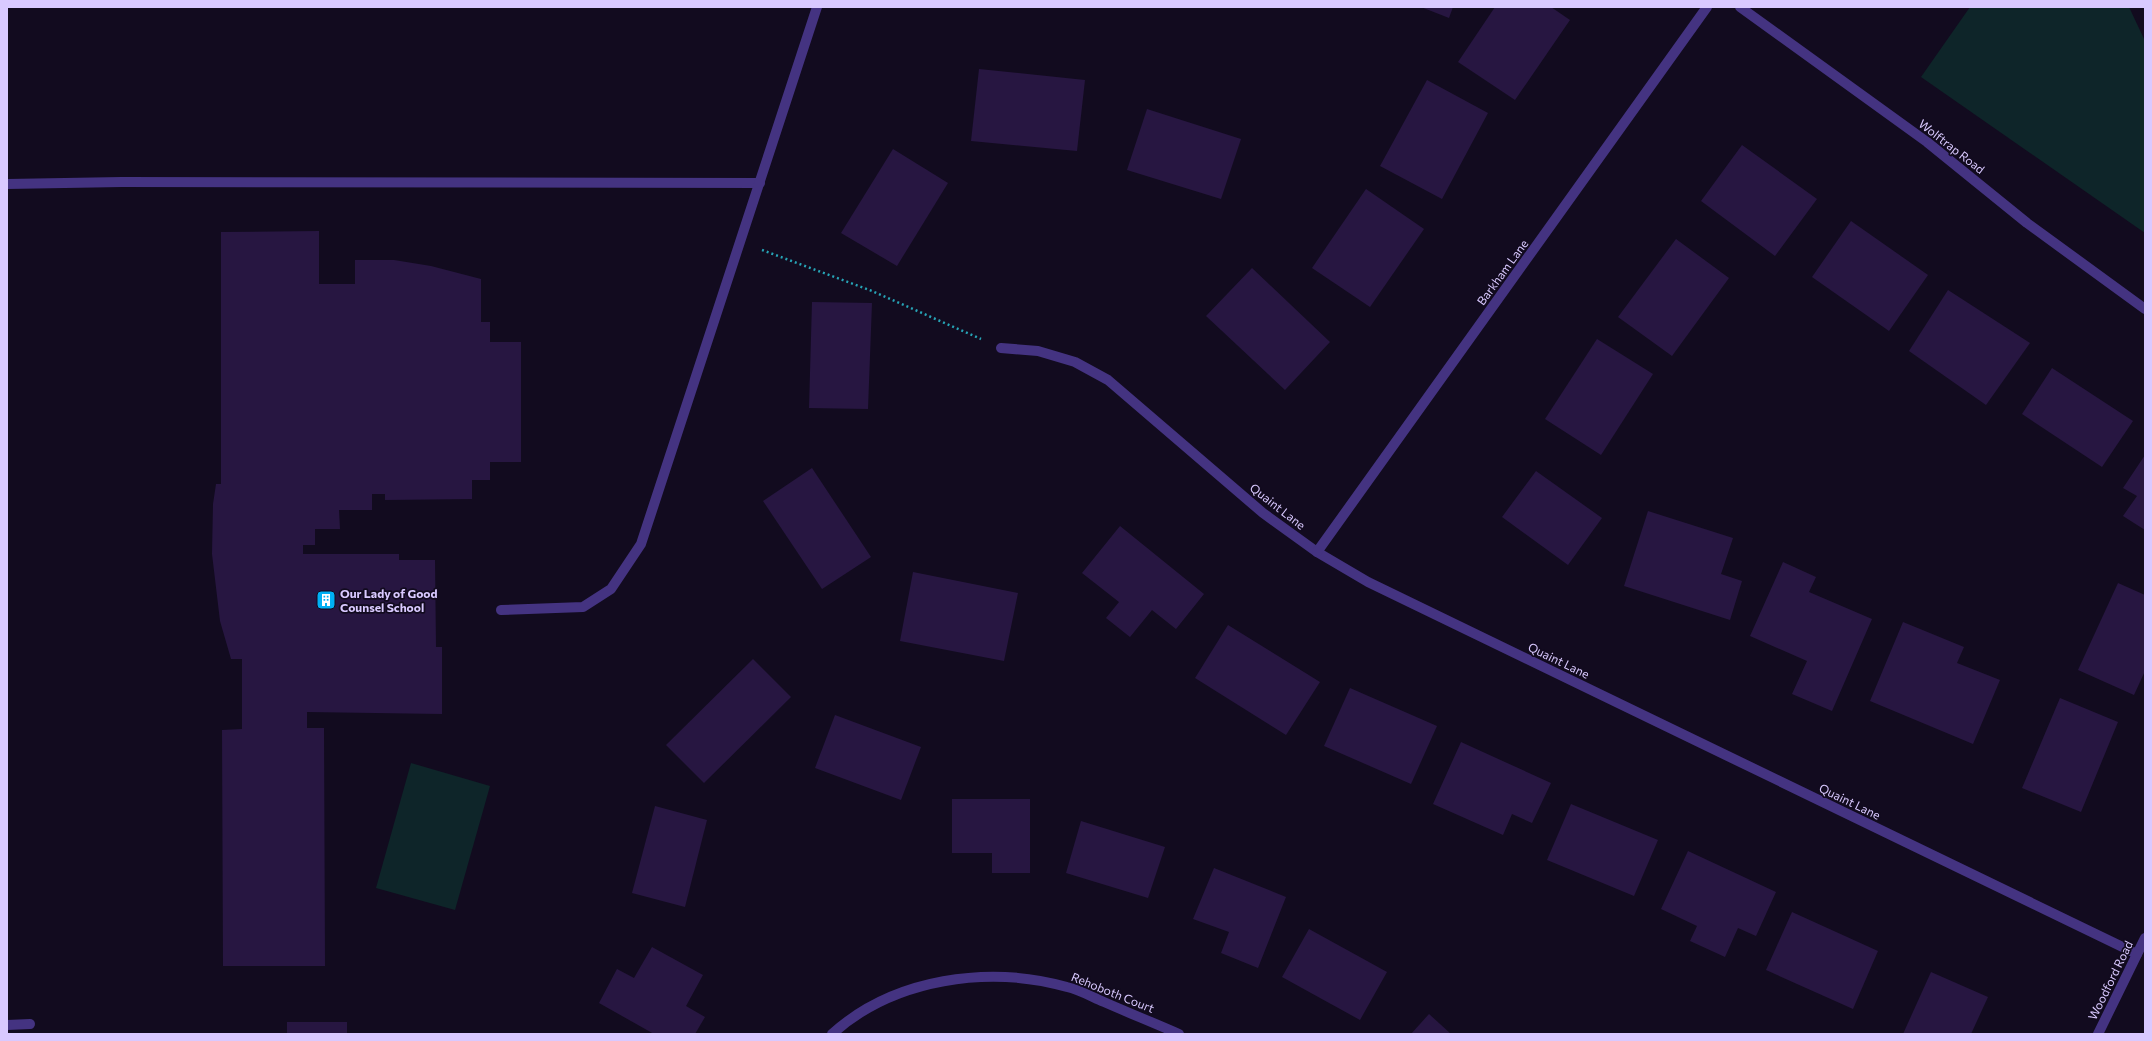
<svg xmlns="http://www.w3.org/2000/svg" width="2152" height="1041" viewBox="0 0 2152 1041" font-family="Commissioner,sans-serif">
<rect width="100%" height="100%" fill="#120b1f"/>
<!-- green -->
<g fill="#0e2529">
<polygon points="1970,7 2129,7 2145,41 2145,233 1921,77"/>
<polygon points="411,763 490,786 455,910 376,888"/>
</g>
<!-- building -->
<g fill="#271641">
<polygon points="1421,7 1453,7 1449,18"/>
<polygon points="1495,7 1551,7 1570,20 1515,100 1458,62"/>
<polygon points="979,69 1085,80 1077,151 971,141"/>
<polygon points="1427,80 1488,113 1442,199 1380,166"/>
<polygon points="1147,109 1241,139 1221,199 1127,170"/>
<polygon points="1742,145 1817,199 1775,256 1701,201"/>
<polygon points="893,149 948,183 897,266 841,233"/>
<polygon points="1366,189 1424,229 1370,307 1312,268"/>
<polygon points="1851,221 1928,275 1889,331 1812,277"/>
<polygon points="319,231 319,284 355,284 355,260 394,260 431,266 481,279 481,322 490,322 490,342 521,342 521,462 490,462 490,480 472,480 472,499 385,500 385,494 372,494 372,510 339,510 340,529 315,529 315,545 303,545 303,554 399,554 399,560 435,560 436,647 442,647 442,714 307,712 307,728 324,728 325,966 223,966 222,730 242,729 242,659 231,659 220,621 212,554 213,504 216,484 221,484 221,232"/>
<polygon points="1676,239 1729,278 1672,356 1618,317"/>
<polygon points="1252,268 1330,342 1285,390 1206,316"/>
<polygon points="1948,290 2030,343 1986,405 1909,351"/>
<polygon points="812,302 872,303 868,409 809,408"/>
<polygon points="1597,339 1653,374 1601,455 1545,419"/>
<polygon points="2052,368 2133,421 2102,467 2022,414"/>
<polygon points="2145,455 2145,530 2123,516 2137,496 2123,488"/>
<polygon points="812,468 871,557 822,589 763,501"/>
<polygon points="1536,471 1602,518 1568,565 1502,517"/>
<polygon points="1648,511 1733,538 1721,574 1742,581 1730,620 1624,586"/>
<polygon points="1120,526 1204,594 1176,629 1152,610 1130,637 1106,618 1119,602 1082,573"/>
<polygon points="1783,562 1816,577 1809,592 1872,619 1832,711 1792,694 1807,661 1750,636"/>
<polygon points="913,572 1018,593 1004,661 900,641"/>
<polygon points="2118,583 2145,595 2145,671 2134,695 2078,670"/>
<polygon points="1903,622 1964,647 1957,663 2000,680 1973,744 1870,701"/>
<polygon points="1228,625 1320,682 1286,735 1195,678"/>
<polygon points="753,659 791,697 704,783 666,745"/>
<polygon points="1350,688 1437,726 1411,784 1324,746"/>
<polygon points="2060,698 2118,722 2081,812 2022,788"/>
<polygon points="835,715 921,747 901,800 815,768"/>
<polygon points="1461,742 1551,783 1532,823 1512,814 1503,835 1433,804"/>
<polygon points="952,799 1030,799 1030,873 992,873 992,853 952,853"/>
<polygon points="1571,804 1658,840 1634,896 1547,860"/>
<polygon points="655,806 707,820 685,907 632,893"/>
<polygon points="1081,821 1165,847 1148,898 1066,873"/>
<polygon points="1688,851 1776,892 1756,936 1738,928 1725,957 1690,941 1697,926 1661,909"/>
<polygon points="1214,868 1286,897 1258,968 1221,953 1229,932 1193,919"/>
<polygon points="1792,912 1878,951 1853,1009 1766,970"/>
<polygon points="1309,929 1387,972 1360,1020 1282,977"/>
<polygon points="652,947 703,975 686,1006 705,1017 695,1034 654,1034 599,1003 617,969 634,978"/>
<polygon points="1931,972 1988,997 1971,1034 1903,1034"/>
<polygon points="1429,1014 1451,1034 1411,1034"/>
<rect x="287" y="1022" width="60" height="12"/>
</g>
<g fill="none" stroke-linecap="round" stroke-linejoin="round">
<!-- path -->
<polyline stroke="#27a4b6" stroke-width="2.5" stroke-dasharray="2 3" stroke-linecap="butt" points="762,250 872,291 981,339"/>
<!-- minor -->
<g stroke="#443381" stroke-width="10">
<polyline points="1740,7 1927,142 2027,223 2145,309"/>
<polyline points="7,184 122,182 760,183"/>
<polyline points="1001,348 1038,351 1075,362 1108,380 1263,513 1317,552 1368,582 2137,954"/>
<polyline points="1317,552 1707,7"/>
<polyline points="501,610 583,607 611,589 641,544 817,7"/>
<polyline points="7,1025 30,1024"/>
<path d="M 832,1034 C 894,978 989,965 1067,987 C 1080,990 1092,997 1104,1002 C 1129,1013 1154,1023 1179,1034"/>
<polyline points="2098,1034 2145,938"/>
</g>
</g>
<!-- icons -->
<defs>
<symbol id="building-square" viewBox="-11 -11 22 22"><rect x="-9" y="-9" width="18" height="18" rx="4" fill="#00b0f4" stroke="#120b1f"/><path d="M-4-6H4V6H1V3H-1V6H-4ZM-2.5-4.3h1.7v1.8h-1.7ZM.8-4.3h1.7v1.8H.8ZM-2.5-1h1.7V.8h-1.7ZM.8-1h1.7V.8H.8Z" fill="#fff"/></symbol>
</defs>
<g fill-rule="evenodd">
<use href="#building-square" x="315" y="589" width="22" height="22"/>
</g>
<g text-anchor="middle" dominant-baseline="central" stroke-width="3.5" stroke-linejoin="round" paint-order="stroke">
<!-- street labels -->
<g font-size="12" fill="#d9c9ff" stroke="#120b1f">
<text transform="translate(1952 146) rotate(38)">Wolftrap Road</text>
<text transform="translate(1502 272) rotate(-54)">Barkham Lane</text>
<text transform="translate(1278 506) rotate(38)">Quaint Lane</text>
<text transform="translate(1559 660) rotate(26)">Quaint Lane</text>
<text transform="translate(1850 801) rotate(26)">Quaint Lane</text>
<text transform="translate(2110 980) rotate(-64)">Woodford Road</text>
<text transform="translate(1113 992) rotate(22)">Rehoboth Court</text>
</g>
<!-- poi labels -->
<g font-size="12" font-weight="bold" fill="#d9c9ff" stroke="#120b1f" text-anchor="start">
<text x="340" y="593">Our Lady of Good<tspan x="340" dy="14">Counsel School</tspan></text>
</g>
</g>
<!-- border -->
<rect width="2152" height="1041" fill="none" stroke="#d9c9ff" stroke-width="16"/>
</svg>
